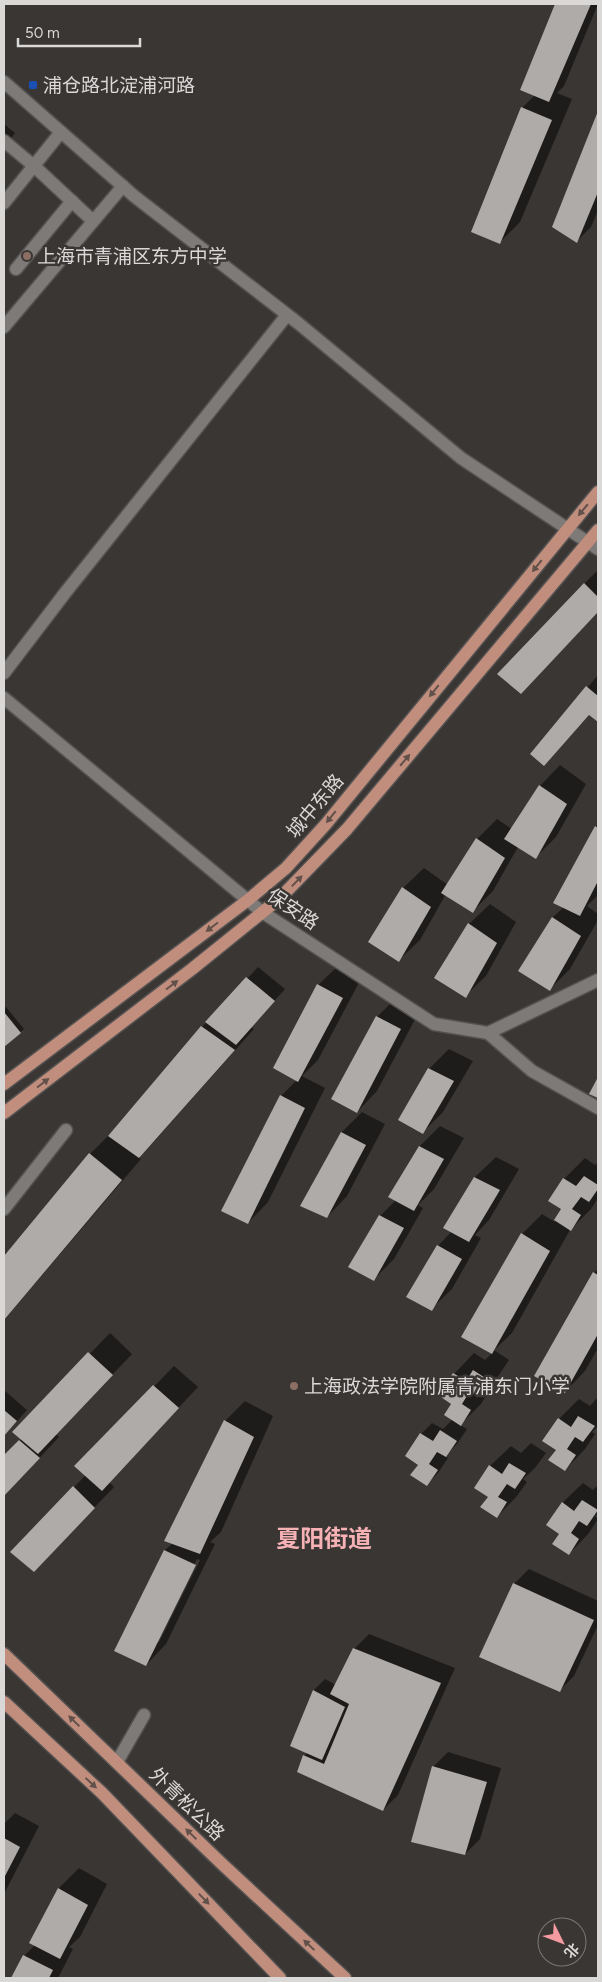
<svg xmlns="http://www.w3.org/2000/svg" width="602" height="1982" viewBox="0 0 602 1982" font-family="Figtree,'Noto Sans SC',sans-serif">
<rect width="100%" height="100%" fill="#393634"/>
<!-- shadow -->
<g fill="#0007" fill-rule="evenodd">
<polygon points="556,4 598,4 564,86 557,93 572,99 520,222 499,243 472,232 523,107 535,95 522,90"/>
<polygon points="598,114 598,210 591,227 576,242 553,226"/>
<polygon points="4,124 15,133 4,148"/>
<polygon points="598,570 598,612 521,693 584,584"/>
<polygon points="598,675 598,720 590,714 544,765 532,754"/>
<polygon points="560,765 586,784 556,837 536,857 518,847 493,891 473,911 446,894 420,940 399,960 403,888 424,868 448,885 477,839 497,819 512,829 540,786"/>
<polygon points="598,824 598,895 587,906 598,914 598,920 570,969 550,989 520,971 553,917 564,907 596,827"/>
<polygon points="490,904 516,922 486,976 465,996 469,924"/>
<polygon points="339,965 362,977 318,1060 302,1076 325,1088 268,1202 248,1223 281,1096 297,1080 318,985"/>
<polygon points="258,967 285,989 251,1027 254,1029 159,1136 139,1157 141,1159 4,1320 4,1258 90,1154 110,1134 202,1027"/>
<polygon points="398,996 421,1008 377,1091 357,1112 333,1099 377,1017"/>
<polygon points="6,1007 24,1029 4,1046 4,1008"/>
<polygon points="449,1049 473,1061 443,1112 423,1132 429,1069"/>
<polygon points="362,1112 385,1124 347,1196 327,1217 342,1132"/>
<polygon points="440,1126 464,1138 434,1189 418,1205 423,1208 394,1259 374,1279 380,1216 396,1200 390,1197 420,1146"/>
<polygon points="496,1157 519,1169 489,1220 475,1235 481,1238 452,1289 431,1309 438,1246 452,1231 445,1228 475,1177"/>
<polygon points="585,1158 595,1165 598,1163 598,1198 591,1209 570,1230 512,1333 494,1350 509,1360 499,1375 487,1387 490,1389 481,1404 460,1425 467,1429 457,1444 445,1456 448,1458 438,1473 427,1484 420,1464 421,1434 432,1423 443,1429 453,1419 453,1404 440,1395 454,1374 474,1353 485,1360 492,1353 522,1234 542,1214 555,1222 563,1209 550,1200 564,1179"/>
<polygon points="598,1269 598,1348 585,1371 565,1392 536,1376 594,1273"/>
<polygon points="110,1333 132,1354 56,1434 59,1437 4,1496 4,1457 22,1438 14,1432"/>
<polygon points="174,1366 198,1387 109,1482 114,1487 54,1550 74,1487 86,1475 76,1466"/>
<polygon points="4,1390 27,1410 4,1436"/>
<polygon points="598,1397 598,1426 592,1432 595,1434 585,1449 565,1470 558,1449 559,1419 579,1399 590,1406"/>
<path d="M 245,1401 L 273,1416 L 221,1532 L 210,1542 L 215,1544 L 166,1644 L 146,1665 L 115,1651 L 165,1550 L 173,1543 L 225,1421 ZM 197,1559 L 200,1560 L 159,1642 L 156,1642 Z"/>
<polygon points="531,1443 546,1453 535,1468 523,1479 527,1482 517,1496 497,1517 489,1496 490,1466 511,1446 521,1453"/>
<polygon points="583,1483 593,1490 598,1485 598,1513 595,1516 598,1519 589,1533 569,1554 561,1533 562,1503"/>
<polygon points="529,1569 598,1601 598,1625 574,1676 559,1691 514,1584"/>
<polygon points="369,1634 455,1668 398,1795 383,1810 304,1756 308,1752 291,1745 314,1690 325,1679 336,1685 354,1649"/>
<polygon points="448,1752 501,1768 480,1839 465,1854 433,1767"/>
<polygon points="15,1813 39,1826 4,1894 4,1824"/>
<polygon points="79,1868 107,1884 80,1937 69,1947 73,1949 58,1978 13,1978 24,1956 35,1945 59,1888"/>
</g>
<!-- building -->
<g fill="#aeaba9">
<polygon points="555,4 591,4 549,102 520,90"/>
<polygon points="521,107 552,120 500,244 471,232"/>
<polygon points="598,111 598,192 577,243 552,227"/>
<polygon points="584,583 598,597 598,612 521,694 497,674"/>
<polygon points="586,686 598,696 598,722 589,715 544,766 530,754"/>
<polygon points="539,785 567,804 536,859 504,839"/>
<polygon points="595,826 598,828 598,881 580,916 553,903"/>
<polygon points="476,838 505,858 473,913 441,893"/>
<polygon points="402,887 431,907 399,962 368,942"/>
<polygon points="552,917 581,936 550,991 518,971"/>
<polygon points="468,923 497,943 466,998 434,978"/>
<polygon points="246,977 275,1001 236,1045 205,1022"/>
<polygon points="317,984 343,998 298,1082 273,1068"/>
<polygon points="4,1012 21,1033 4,1047"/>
<polygon points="376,1016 401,1029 357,1113 331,1099"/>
<polygon points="201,1026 235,1050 139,1158 108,1136"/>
<polygon points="428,1068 454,1081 423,1134 398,1120"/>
<polygon points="598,1077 598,1098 589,1094"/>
<polygon points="280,1095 305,1108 248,1224 221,1211"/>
<polygon points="341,1132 366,1145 327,1218 300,1206"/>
<polygon points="419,1146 444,1159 414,1211 388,1197"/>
<polygon points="89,1153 122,1180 4,1320 4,1256"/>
<polygon points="584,1176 598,1185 598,1189 589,1202 581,1197 572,1209 581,1215 571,1231 554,1220 561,1209 548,1201 563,1178 576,1186"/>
<polygon points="474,1177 500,1190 469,1242 443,1228"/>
<polygon points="379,1215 404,1228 374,1281 348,1267"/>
<polygon points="521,1233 550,1251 492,1354 461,1337"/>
<polygon points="437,1245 462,1259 432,1311 406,1297"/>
<polygon points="593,1272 598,1275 598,1334 565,1393 534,1376"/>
<polygon points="88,1352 113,1375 38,1454 12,1432"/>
<polygon points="473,1370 490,1381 479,1397 470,1391 462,1404 471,1410 461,1426 444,1415 451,1404 438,1395 453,1373 466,1381"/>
<polygon points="153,1385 179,1408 102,1491 74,1466"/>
<polygon points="4,1410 17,1421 4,1436"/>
<polygon points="578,1416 595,1426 583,1442 575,1437 567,1449 576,1455 565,1471 548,1460 556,1450 542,1441 558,1418 571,1427"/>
<polygon points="224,1420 254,1437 200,1554 164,1541"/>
<polygon points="440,1430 457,1441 446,1457 437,1452 429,1464 438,1470 427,1486 410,1475 418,1465 405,1456 420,1433 433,1441"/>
<polygon points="19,1440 40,1458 4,1496 4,1455"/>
<polygon points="509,1463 526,1473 515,1489 507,1484 498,1497 507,1502 497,1518 480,1507 488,1497 474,1488 489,1465 502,1474"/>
<polygon points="73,1486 95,1508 34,1572 10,1552"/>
<polygon points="582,1500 598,1510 587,1526 579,1521 571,1533 579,1539 569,1555 552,1544 559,1534 546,1525 562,1502 574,1511"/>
<polygon points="164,1550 196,1565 146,1666 114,1651"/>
<polygon points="513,1583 594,1620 560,1692 479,1657"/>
<polygon points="353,1648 441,1683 383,1811 297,1772 303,1755 324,1764 349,1704 330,1694"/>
<polygon points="313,1690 345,1707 322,1760 290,1746"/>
<polygon points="432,1766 487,1782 465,1855 411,1842"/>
<polygon points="4,1838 20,1847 4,1878"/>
<polygon points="58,1888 88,1905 60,1959 29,1943"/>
<polygon points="23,1955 53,1970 49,1978 11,1978"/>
</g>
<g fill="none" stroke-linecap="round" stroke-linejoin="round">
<defs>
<g id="minor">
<polyline points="4,82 134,196 298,323 461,458 598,549"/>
<polyline points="4,141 34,166 93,221"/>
<polyline points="4,203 61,132"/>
<polyline points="16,269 72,201"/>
<polyline points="4,327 123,186"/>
<polyline points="4,673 65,593 287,315"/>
<polyline points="4,698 262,912 434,1024 488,1033 598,980"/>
<polyline points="488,1033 532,1071 598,1108"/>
<polyline points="4,1209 66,1130"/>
<polyline points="117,1762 144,1715"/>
</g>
<g id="major">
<polyline points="4,1084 248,900 286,868 326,824 598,492"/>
<polyline points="4,1113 192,969 280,898 347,829 598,530"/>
<polyline points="4,1654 221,1863 345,1978"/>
<polyline points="4,1702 102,1793 280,1978"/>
</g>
</defs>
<!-- minor casing -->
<use href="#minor" stroke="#545251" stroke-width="15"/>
<!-- major casing -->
<use href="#major" stroke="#545251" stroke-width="15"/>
<!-- minor -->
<use href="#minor" stroke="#7d7a78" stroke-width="12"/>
<!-- major -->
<use href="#major" stroke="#c18e7d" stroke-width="12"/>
</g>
<!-- one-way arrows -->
<defs><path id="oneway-solid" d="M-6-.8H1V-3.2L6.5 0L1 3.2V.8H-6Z" transform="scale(1.25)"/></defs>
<g fill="#62504a">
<use href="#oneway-solid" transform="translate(583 510) rotate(130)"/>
<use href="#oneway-solid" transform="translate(537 566) rotate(129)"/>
<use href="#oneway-solid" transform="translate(434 691) rotate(129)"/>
<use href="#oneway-solid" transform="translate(405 760) rotate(-50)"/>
<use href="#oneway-solid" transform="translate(331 817) rotate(129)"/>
<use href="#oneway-solid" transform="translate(297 881) rotate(-46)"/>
<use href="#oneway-solid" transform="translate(212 927) rotate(143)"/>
<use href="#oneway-solid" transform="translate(172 985) rotate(-37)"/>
<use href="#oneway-solid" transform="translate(43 1083) rotate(-37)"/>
<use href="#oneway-solid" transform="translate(74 1721) rotate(-136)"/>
<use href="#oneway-solid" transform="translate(91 1783) rotate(43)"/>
<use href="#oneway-solid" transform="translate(191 1834) rotate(-136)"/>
<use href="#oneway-solid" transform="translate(204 1899) rotate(46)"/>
<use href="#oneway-solid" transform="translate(309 1945) rotate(-137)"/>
</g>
<!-- markers -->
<rect fill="#1a4fb4" stroke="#393634" stroke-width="2" x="28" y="80" width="10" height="10" rx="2.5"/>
<g fill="#8d6e63" stroke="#393634" stroke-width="2">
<circle cx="27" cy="256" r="5"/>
<circle cx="294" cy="1386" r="5"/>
</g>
<g text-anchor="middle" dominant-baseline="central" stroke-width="5" stroke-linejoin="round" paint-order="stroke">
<!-- poi labels -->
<g font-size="19" fill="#dbd9d8" stroke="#393634" text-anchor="start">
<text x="43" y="85">浦仓路北淀浦河路</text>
<text x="37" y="256">上海市青浦区东方中学</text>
<text x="304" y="1386">上海政法学院附属青浦东门小学</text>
</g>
<!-- street labels -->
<g font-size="19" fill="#dbd9d8" stroke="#393634">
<text transform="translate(315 806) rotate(-50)">城中东路</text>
<text transform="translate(293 909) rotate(34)">保安路</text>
<text transform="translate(187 1804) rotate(44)">外青松公路</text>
</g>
<!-- district labels -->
<g font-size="24" font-weight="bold" fill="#f6b1b5" stroke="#393634">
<text x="324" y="1538">夏阳街道</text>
</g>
</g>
<!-- border -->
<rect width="602" height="1982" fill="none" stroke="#dbd9d8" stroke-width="10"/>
<!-- north arrow -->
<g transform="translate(562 1942) rotate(132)"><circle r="24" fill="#393634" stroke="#7a7776"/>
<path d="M0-4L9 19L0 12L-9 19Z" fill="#f49aa1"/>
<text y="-8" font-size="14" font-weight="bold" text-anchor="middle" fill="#dbd9d8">北</text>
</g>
<!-- scale -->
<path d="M18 38v8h122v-8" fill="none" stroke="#dbd9d8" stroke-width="2.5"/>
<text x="25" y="38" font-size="15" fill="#dbd9d8" stroke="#393634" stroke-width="4" paint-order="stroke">50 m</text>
</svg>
